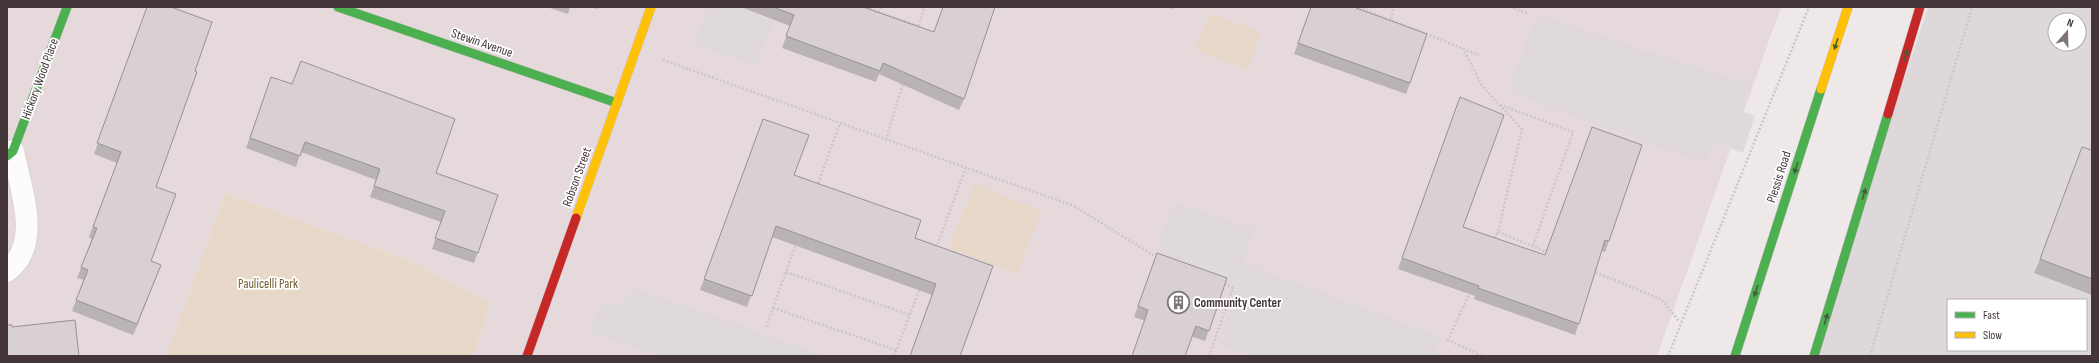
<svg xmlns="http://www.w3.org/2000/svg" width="2099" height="363" viewBox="0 0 2099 363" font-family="'Sofia Sans Condensed',sans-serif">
<rect width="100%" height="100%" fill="#eee8e9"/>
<!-- residential -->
<polygon fill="#e6d9dc" points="7,7 1781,7 1657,356 473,356 491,303 411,261 225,193 166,356 7,356"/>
<!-- industrial -->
<path fill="#dfd8da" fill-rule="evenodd" d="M 1928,7 L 2092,7 L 2092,356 L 1812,356 ZM 2055,20 L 2079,20 L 2079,44 L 2055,44 ZM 1948,300 L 2086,300 L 2086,350 L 1948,350 Z"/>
<!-- green -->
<g fill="#e8d8ca">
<polygon points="1209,13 1261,32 1248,70 1195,50"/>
<polygon points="975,184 1041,211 1017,274 948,248"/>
<polygon points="225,193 411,261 491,303 473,356 166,356"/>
</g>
<!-- parking -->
<g fill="#dfd9da">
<polygon points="708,7 739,7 773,22 757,66 694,44"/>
<polygon points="1536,14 1645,51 1748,83 1741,111 1755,116 1743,153 1712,142 1705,163 1508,92"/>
<polygon points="1174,202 1255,230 1242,263 1440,336 1435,349 1442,356 1251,356 1217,344 1236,286 1155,253"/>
<polygon points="632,287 827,356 655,356 589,332 601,304 615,306 626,299"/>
</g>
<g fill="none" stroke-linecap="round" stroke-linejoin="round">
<defs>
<path id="street" d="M 7,271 C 43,244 20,187 13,151"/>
<g id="fast">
<polyline points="338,7 617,103"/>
<polyline points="7,156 13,151 67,7"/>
<polyline points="1735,356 1821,89"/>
<polyline points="1814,356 1888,114"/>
</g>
<g id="slow">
<polyline points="1821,89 1848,7"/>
<polyline points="576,218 651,7"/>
</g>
<g id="jam">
<polyline points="1888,114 1920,7"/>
<polyline points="527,356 576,218"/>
</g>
</defs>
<!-- street casing -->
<use href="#street" stroke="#ccc5c7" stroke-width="23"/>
<!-- fast casing -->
<use href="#fast" stroke="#d1c4c6" stroke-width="10"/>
<!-- slow casing -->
<use href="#slow" stroke="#d1c4c6" stroke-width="10"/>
<!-- jam casing -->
<use href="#jam" stroke="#d1c4c6" stroke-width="10"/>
<!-- path -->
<g stroke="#ccc6c9" stroke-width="2.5" stroke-dasharray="2 2" stroke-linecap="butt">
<polyline points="866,7 879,12"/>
<polyline points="881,7 879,12 919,26"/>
<polyline points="1359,7 1479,55"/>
<polyline points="1510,7 1529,14"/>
<polyline points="1391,19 1394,7"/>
<polyline points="918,30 924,7"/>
<polyline points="1463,48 1482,86 1522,129 1498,232 1494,240"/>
<polyline points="663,60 1074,206 1158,258"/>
<polyline points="1500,105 1573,132 1533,246"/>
<polyline points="886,140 903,83"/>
<polyline points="817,187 840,123"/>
<polyline points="1498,232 1549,253"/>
<polyline points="936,248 966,168"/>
<polyline points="1592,271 1661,299 1679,321"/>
<polyline points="786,272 910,315"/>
<polyline points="1470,292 1448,340 1482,356"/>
<polyline points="773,308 896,350"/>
<polyline points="766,327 796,244"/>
<polyline points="894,356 920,288"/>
<polyline points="1209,356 1233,288 1222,283"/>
<polyline points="1668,356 1809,7"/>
<polyline points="1870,356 1972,7"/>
</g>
<!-- street -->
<use href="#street" stroke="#fcfcfc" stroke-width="22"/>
<!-- fast -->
<use href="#fast" stroke="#4caf50" stroke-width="9"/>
<!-- slow -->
<use href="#slow" stroke="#ffc107" stroke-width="9"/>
<!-- jam -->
<use href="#jam" stroke="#c62828" stroke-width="9"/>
</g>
<!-- wall -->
<g fill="#bab3b5">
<polygon points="147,7 195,71 156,187 151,261 157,275 133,335 72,311 84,280 77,278 92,239 89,237 117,163 94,154"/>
<polygon points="547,7 570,7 568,14"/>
<polygon points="591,7 599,7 598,9"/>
<polygon points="741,7 863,7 964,99 959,110 879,74 876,82 782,48 790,26"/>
<polygon points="1168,7 1174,7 1173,9"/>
<polygon points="1311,7 1356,8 1410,83 1406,94 1294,54"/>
<polygon points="271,77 436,173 498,195 474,263 432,249 441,222 370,197 376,180 301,152 296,167 246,148"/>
<polygon points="1460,97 1463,227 1545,255 1642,145 1605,252 1602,251 1575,335 1474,299 1475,296 1398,269"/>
<polygon points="763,119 794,175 915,238 993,266 932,295 772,237 747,307 700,290"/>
<polygon points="2092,150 2092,295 2034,273 2040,259"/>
<polygon points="1157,253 1227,278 1205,341 1134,317"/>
</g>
<!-- shaded-wall -->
<polygon fill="#979293" points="161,265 133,335 137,324"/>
<!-- building -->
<g fill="#d8d0d2" stroke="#979293">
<polygon points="147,7 171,7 212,22 195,71 197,72 156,187 176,194 151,261 161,265 137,324 76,300 88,270 81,267 97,228 93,227 121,152 97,143"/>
<polygon points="773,7 863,7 934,32 943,7 995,7 964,99 883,63 880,71 786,36 794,15"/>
<polygon points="1311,7 1357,7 1356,8 1427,34 1410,83 1298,43"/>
<polygon points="301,61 455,119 436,173 498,195 478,253 435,238 445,211 374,186 380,169 305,142 300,156 250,138 271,77 292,84"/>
<polygon points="1460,97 1504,115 1463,227 1545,255 1592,127 1642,145 1609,241 1605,240 1579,324 1478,288 1479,286 1402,258"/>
<polygon points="763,119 809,135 794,175 921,220 915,238 993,266 960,356 910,356 936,284 776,226 752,296 704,279"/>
<polygon points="2082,147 2092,150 2092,279 2040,259"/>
<polygon points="1157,253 1227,278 1209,331 1196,326 1185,356 1132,356 1148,310 1138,306"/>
<polygon points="75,320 79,356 7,356 7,325 12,325 12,327"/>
</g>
<!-- one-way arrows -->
<defs><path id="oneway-solid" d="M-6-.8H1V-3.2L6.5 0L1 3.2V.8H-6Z"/></defs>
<g fill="#465a40">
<use href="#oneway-solid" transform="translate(1836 44) rotate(108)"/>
<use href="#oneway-solid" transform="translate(1906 55) rotate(-73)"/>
<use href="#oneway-solid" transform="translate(1796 168) rotate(108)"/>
<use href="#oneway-solid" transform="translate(1864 194) rotate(-73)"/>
<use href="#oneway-solid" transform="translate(1756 291) rotate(108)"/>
<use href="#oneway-solid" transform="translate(1826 319) rotate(-73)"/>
</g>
<!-- icons -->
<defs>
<symbol id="building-ring" viewBox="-11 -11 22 22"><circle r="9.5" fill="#fff" stroke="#7f7477" stroke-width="1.5"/><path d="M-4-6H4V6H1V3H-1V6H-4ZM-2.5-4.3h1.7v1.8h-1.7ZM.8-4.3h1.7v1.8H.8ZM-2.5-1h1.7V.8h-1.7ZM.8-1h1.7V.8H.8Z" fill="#7f7477"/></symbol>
</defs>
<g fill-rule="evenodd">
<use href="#building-ring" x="1166" y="290" width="25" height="25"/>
</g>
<g text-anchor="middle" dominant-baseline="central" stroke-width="3.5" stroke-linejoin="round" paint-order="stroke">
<!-- street labels -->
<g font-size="13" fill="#433539" stroke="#fff">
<text transform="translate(482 43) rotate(19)">Stewin Avenue</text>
<text transform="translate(40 79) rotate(-70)">Hickory Wood Place</text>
<text transform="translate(577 177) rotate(-70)">Robson Street</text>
<text transform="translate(1779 177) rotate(-72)">Plessis Road</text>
</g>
<!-- park labels -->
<g font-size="13" fill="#705b2d" stroke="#fff">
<text x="268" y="284">Paulicelli Park</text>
</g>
<!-- poi labels -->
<g font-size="13" font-weight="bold" fill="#433539" stroke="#fff" text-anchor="start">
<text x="1194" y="303">Community Center</text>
</g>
</g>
<!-- border -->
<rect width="2099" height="363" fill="none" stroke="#433539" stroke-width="16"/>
<!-- legend -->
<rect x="1947" y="299" width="140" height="52" fill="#ffffff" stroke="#b4aeb0"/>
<rect x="1955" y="312" width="20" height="6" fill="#4caf50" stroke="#b4aeb0"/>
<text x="1983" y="319" font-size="12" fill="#433539">Fast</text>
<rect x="1955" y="332" width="20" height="6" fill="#ffc107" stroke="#b4aeb0"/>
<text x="1983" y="339" font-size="12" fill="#433539">Slow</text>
<!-- north arrow -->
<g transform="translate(2067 32) rotate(20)"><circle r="19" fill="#ffffff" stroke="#b4aeb0"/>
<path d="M0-3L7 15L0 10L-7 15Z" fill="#7f7477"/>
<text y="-6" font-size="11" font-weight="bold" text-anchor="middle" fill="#433539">N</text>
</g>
</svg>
